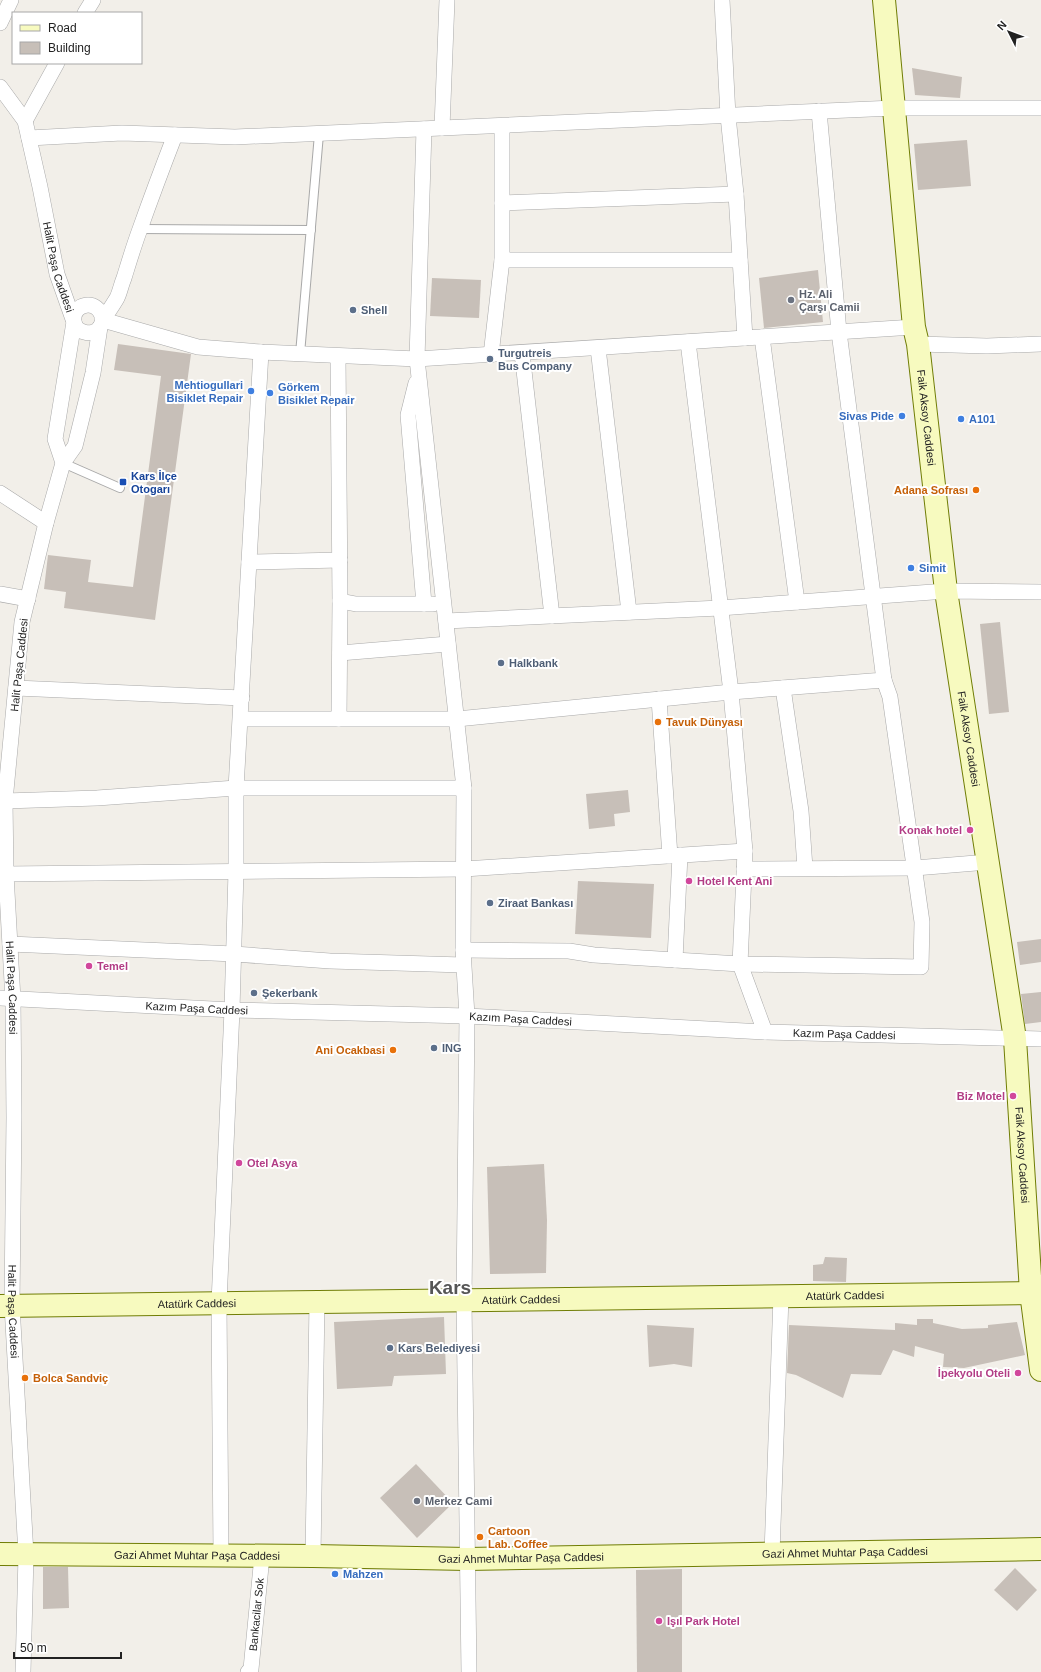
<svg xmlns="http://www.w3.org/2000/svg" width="1041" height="1672" viewBox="0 0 1041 1672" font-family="Arial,sans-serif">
<rect width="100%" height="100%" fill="#f2efe9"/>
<!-- building -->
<g fill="#c7bfb8">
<polygon points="912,68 962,77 960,98 915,95"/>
<polygon points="967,140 971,186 918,190 914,144"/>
<polygon points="818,270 823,322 764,328 759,278"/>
<polygon points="432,278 481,280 479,318 430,316"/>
<polygon points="118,344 191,354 155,620 64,608 66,592 44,589 48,555 91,560 88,582 133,587 161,376 114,370"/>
<polygon points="1000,622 1009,712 989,714 980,624"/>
<polygon points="628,790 630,812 614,814 615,826 589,829 586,794"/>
<polygon points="578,881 654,884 651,938 575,934"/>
<polygon points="1041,939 1041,962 1020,965 1017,942"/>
<polygon points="1041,992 1041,1022 1025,1024 1021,994"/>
<polygon points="544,1164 547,1220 546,1273 490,1274 487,1167"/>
<polygon points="825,1257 847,1258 846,1282 813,1281 813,1265 823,1264"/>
<polygon points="444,1317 446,1374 394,1376 392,1386 337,1389 334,1322"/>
<polygon points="917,1319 933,1319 933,1323 962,1329 988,1328 988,1325 1017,1322 1025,1355 964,1368 943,1367 944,1354 915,1346 914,1357 893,1350 881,1375 851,1374 843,1398 796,1375 787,1373 789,1325 895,1330 895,1323 917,1325"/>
<polygon points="647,1325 694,1328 692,1367 674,1364 649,1367"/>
<polygon points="416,1464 453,1503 417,1538 380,1498"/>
<polygon points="43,1567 68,1567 69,1608 43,1609"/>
<polygon points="1015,1568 1037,1590 1017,1611 994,1590"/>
<polygon points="682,1569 682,1672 637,1672 636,1570"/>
</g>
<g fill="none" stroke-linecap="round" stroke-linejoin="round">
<defs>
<g id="lane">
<polyline points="140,229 311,230"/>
<polyline points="300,354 319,134"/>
<polyline points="63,463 120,488"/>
</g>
<g id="street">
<polyline points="722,0 728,116 736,194 745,338"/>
<polyline points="85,13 93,0"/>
<polyline points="0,23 11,0"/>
<path id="s1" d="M 0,87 L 25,121 L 40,187 L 57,274 L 74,322 L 55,439 L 63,463 L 46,523 L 22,622 L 5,801 L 6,874 L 13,1000 L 14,1117 L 12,1305 L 26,1555 L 23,1672"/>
<polyline points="25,121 57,63"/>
<polyline points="442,128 447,0"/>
<polyline points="424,129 417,359 464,788 463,950 467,1016 464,1301 469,1672"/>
<polyline points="29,138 122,133 235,137 894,108 1041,108"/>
<polyline points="502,203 736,194"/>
<polyline points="502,260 740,260"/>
<polyline points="103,320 198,347 261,352 417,359 914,327"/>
<path d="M 103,320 C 99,297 71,303 74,322 C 75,327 79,331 84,332 C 90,334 97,332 100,327 C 102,324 102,321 104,318 C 108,312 113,305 117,298 C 120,292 121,285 124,278 C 129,262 134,245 140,229 C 151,198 163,166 175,135"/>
<polyline points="762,337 797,602"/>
<polyline points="688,342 731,692 745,851 740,964 765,1032"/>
<polyline points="918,344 987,346 1041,344"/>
<polyline points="598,348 629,612"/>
<polyline points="522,353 552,616"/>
<polyline points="491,355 502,260 502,126"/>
<polyline points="338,356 340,601 339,719"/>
<polyline points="416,383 408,415 424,604"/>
<polyline points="63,463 75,446 93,373 100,327"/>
<polyline points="0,493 46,523"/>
<polyline points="249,562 340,560"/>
<polyline points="0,594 28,599"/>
<polyline points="340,601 356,604 433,604"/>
<polyline points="446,621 720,608 946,591 1041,592"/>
<polyline points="340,653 448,644"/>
<polyline points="16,688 242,698"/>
<polyline points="783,688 801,811 805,868"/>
<polyline points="659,699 670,856"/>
<polyline points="241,719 457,719 731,692 884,680 839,332 819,111"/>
<polyline points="0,803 5,801 97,798 236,788 464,788"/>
<polyline points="744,869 915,868 988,862"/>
<polyline points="6,874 464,869 745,851"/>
<polyline points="10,944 234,954 330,961 463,965"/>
<polyline points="463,950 569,951 594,955 740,964 921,967 922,922 890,697 884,680"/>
<polyline points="675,960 680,855"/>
<path id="s2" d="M 0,998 L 232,1010 L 467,1016 L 765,1032 L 1041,1039"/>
<polyline points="772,1554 781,1296"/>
<polyline points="221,1555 219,1303 232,1010 236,871 236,788 261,352"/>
<polyline points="313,1556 317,1302"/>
<path id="s3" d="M 248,1672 L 251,1669 L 262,1556"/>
</g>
<g id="secondary">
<path id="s4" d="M 884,0 L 914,327 L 918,344 L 946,591 L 1015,1039 L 1031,1292 L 1041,1370"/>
<path id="s5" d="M 0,1306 L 1041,1293"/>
<path id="s6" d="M 0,1554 L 313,1556 L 467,1559 L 1041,1549"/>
</g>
</defs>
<!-- lane casing -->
<use href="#lane" stroke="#a9a9a9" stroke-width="10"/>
<!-- street casing -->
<use href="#street" stroke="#a9a9a9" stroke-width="16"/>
<!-- secondary casing -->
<use href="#secondary" stroke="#707d05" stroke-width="24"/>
<!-- lane -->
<use href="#lane" stroke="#fff" stroke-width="8"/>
<!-- street -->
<use href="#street" stroke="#fff" stroke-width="15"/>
<!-- secondary -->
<use href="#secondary" stroke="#f7fabf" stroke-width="22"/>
</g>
<!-- markers -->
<g fill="#6b7280" stroke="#fff" stroke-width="1.5">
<circle cx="791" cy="300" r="4"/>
<circle cx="417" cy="1501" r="4"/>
</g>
<g fill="#5c6f8a" stroke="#fff" stroke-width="1.5">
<circle cx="353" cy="310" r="4"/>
<circle cx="490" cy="359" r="4"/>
<circle cx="501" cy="663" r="4"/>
<circle cx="490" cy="903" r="4"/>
<circle cx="254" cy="993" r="4"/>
<circle cx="434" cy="1048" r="4"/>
<circle cx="390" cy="1348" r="4"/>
</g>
<g fill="#3f7fe0" stroke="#fff" stroke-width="1.5">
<circle cx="251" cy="391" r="4"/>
<circle cx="270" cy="393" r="4"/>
<circle cx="902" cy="416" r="4"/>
<circle cx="961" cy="419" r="4"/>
<circle cx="911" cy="568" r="4"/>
<circle cx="335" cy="1574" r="4"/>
</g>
<rect fill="#1a4fb4" stroke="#fff" stroke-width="1.5" x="119" y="478" width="8" height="8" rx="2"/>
<g fill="#e8710a" stroke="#fff" stroke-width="1.5">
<circle cx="976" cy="490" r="4"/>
<circle cx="658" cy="722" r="4"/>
<circle cx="393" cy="1050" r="4"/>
<circle cx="25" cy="1378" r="4"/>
<circle cx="480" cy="1537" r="4"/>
</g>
<g fill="#d1479c" stroke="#fff" stroke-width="1.5">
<circle cx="970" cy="830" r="4"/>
<circle cx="689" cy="881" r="4"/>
<circle cx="89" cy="966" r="4"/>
<circle cx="1013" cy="1096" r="4"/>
<circle cx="239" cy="1163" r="4"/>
<circle cx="1018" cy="1373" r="4"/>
<circle cx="659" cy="1621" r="4"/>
</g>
<g text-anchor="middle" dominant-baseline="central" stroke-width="4" stroke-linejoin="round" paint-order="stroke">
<!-- street labels -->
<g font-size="11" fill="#222" stroke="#fff">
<text stroke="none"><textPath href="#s1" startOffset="192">Halit Paşa Caddesi</textPath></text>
<text stroke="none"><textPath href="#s4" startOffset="420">Faik Aksoy Caddesi</textPath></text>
<text transform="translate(19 665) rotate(-84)">Halit Paşa Caddesi</text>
<text stroke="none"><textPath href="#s4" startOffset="744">Faik Aksoy Caddesi</textPath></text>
<text stroke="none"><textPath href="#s1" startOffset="924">Halit Paşa Caddesi</textPath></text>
<text stroke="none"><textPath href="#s2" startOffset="197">Kazım Paşa Caddesi</textPath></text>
<text stroke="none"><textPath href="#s2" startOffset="521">Kazım Paşa Caddesi</textPath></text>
<text stroke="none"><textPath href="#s2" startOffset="845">Kazım Paşa Caddesi</textPath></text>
<text stroke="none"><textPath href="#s4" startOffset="1164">Faik Aksoy Caddesi</textPath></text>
<text stroke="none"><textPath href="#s5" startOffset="845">Atatürk Caddesi</textPath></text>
<text stroke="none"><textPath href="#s5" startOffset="521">Atatürk Caddesi</textPath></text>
<text stroke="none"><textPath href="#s5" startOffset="197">Atatürk Caddesi</textPath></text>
<text stroke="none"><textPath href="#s1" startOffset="1248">Halit Paşa Caddesi</textPath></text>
<text stroke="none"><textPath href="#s6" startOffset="845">Gazi Ahmet Muhtar Paşa Caddesi</textPath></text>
<text stroke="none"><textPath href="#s6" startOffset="197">Gazi Ahmet Muhtar Paşa Caddesi</textPath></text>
<text stroke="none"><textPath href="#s6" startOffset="521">Gazi Ahmet Muhtar Paşa Caddesi</textPath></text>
<text stroke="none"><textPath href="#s3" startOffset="59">Bankacilar Sok</textPath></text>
</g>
<!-- worship labels -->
<g font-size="11" font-weight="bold" fill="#5b616d" stroke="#fff" text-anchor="start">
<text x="799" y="294">Hz. Ali<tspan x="799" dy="13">Çarşı Camii</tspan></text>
<text x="425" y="1501">Merkez Cami</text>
</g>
<!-- service labels -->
<g font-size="11" font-weight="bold" fill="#4e5e75" stroke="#fff" text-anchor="start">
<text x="361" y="310">Shell</text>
<text x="498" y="353">Turgutreis<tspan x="498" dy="13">Bus Company</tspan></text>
<text x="509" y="663">Halkbank</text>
<text x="498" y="903">Ziraat Bankası</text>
<text x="262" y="993">Şekerbank</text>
<text x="442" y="1048">ING</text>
<text x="398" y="1348">Kars Belediyesi</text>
</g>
<!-- shop labels -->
<g font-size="11" font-weight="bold" fill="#366cbe" stroke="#fff" text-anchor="start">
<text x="243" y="385" text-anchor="end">Mehtiogullari<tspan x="243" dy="13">Bisiklet Repair</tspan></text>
<text x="278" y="387">Görkem<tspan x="278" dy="13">Bisiklet Repair</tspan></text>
<text x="894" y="416" text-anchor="end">Sivas Pide</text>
<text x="969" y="419">A101</text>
<text x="919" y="568">Simit</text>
<text x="343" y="1574">Mahzen</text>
</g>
<!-- transit labels -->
<g font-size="11" font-weight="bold" fill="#164399" stroke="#fff" text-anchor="start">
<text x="131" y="476">Kars İlçe<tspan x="131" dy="13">Otogarı</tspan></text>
</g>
<!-- food labels -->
<g font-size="11" font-weight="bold" fill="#c56008" stroke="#fff" text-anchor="start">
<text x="968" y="490" text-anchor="end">Adana Sofrası</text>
<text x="666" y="722">Tavuk Dünyası</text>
<text x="385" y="1050" text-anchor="end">Ani Ocakbasi</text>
<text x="33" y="1378">Bolca Sandviç</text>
<text x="488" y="1531">Cartoon<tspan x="488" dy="13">Lab. Coffee</tspan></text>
</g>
<!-- hotel labels -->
<g font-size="11" font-weight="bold" fill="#b23c85" stroke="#fff" text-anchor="start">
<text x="962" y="830" text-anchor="end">Konak hotel</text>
<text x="697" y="881">Hotel Kent Ani</text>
<text x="97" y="966">Temel</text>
<text x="1005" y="1096" text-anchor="end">Biz Motel</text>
<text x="247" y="1163">Otel Asya</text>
<text x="1010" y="1373" text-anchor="end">İpekyolu Oteli</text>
<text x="667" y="1621">Işıl Park Hotel</text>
</g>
<!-- town labels -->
<g font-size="19" font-weight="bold" fill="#555" stroke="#fff">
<text x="450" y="1287">Kars</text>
</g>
</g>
<!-- legend -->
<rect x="12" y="12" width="130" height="52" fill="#ffffff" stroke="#a7a7a7"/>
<rect x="20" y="25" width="20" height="6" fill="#f7fabf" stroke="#a7a7a7"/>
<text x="48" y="32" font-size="12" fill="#222222">Road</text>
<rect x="20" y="42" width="20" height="12" fill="#c7bfb8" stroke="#a7a7a7"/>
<text x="48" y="52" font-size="12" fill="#222222">Building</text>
<!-- north arrow -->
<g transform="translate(1009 32) rotate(312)" stroke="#ffffff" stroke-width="3" paint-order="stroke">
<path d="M0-3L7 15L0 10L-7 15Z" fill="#222222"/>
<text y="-6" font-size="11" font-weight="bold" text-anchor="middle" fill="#222222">N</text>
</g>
<!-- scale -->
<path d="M14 1652v6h107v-6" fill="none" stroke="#222222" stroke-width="2"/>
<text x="20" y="1652" font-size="12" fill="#222222" stroke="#ffffff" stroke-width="3" paint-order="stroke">50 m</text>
</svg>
